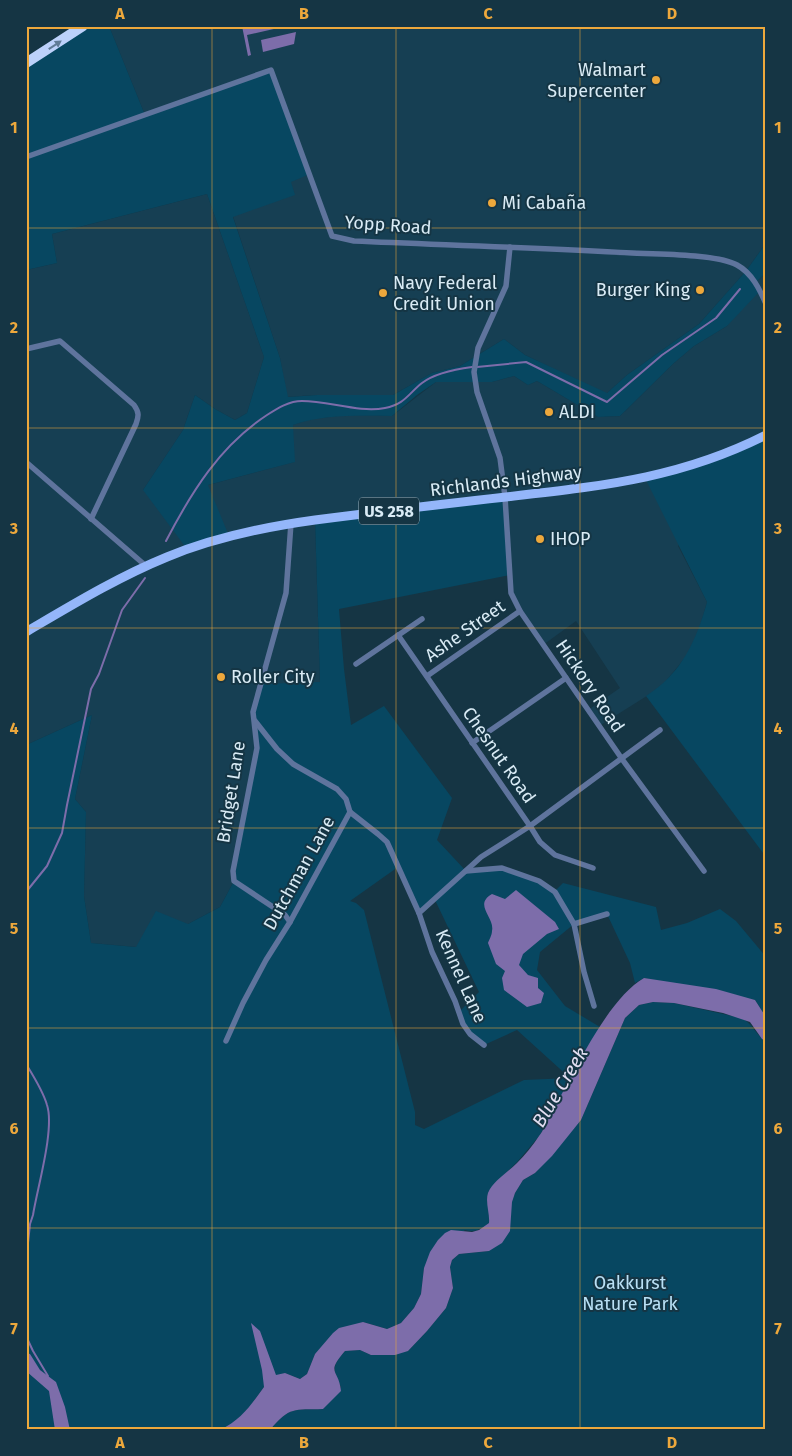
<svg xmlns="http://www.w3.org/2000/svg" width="792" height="1456" viewBox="0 0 792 1456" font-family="'Fira Sans',sans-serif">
<rect width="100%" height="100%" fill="#153544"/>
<!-- built -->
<g fill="#163f53">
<polygon points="109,26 766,26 766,243 746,271 699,324 627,375 606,394 525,355 504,339 460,366 432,373 393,395 317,395 287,397 280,358 224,189 145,115"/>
<polygon points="207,194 264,357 247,413 235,420 215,409 195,395 183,430 143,490 208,485 294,462 292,425 311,419 346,415 392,416 436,382 492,382 514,376 528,385 537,381 598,417 620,416 674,363 694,346 727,326 755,283 766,273 766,435 678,546 707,602 699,630 688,654 661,687 599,726 588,710 620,688 576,621 543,645 511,593 505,497 315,520 320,683 257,748 234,881 220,907 188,924 136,947 91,943 84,896 86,812 75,799 92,715 26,745 26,270 57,263 52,234"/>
</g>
<!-- green -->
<g fill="#074761" fill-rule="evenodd">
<path d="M 83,26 L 109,26 L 145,115 L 271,70 L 310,174 L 291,182 L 295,195 L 233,217 L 280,358 L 288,397 L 317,395 L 393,395 L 432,373 L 460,366 L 504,339 L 525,355 L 607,393 L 627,375 L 699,324 L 746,271 L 766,243 L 766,273 L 755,283 L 760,291 L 727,326 L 694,346 L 674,363 L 620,416 L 598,417 L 537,381 L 528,385 L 514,376 L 492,382 L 436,382 L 417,395 L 392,416 C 358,416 325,414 293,425 L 295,462 L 208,485 L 229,536 L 187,549 L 143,490 L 183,430 L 195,395 L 215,409 L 235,420 L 247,413 L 264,357 L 207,194 L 52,234 L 57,263 L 26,270 L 26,63 Z"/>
<path d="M 766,435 L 766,857 L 646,696 C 682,673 696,641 707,602 L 645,478 Z"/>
<path d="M 505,497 L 510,575 L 339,609 L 344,669 L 351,725 L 384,706 L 452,798 L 437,840 L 466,871 L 502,868 L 519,873 L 555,891 L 563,883 L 656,907 L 661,930 L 687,923 L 720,909 L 736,921 L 766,957 L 766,1017 L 755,1000 L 644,978 L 635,983 L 630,963 L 607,914 L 574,924 L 540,952 L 537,970 L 565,1006 L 600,1027 L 540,1135 L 518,1161 L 494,1185 L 487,1197 L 490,1216 L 489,1223 C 481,1229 475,1233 465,1230 L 424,1268 L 421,1294 L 414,1308 L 401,1323 L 387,1329 L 363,1322 L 315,1354 L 307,1374 L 300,1379 L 285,1373 L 264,1387 L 246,1412 L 232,1424 L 220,1430 L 26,1430 L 26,745 L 92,715 L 75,799 L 86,812 L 84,896 L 91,943 L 136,947 L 156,911 L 188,924 L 220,907 L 234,881 L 257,748 L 253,712 L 261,684 L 320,682 L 315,520 ZM 398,867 L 419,913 L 435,900 L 479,992 L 459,1012 L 470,1034 L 484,1045 L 517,1030 L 570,1078 L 524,1080 L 424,1129 L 415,1125 L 415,1112 L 364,910 L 356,903 L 350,901 Z"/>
<path d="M 653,1002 L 674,1003 L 741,1018 C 754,1024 755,1035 766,1041 L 766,1430 L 270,1430 C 290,1406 293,1410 323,1409 L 341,1387 C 332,1369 332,1366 345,1351 L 360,1350 L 371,1355 L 408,1351 L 427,1331 L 446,1308 L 453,1288 L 450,1267 L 452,1260 L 459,1254 L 489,1251 L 515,1193 L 523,1180 L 535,1173 L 581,1120 L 625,1018 L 639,1005 Z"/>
</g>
<!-- water -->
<g fill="#7d6daa">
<polygon points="242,26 287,26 247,35 251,55 248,56"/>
<polygon points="296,32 294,44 263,52 261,40"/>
<path d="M 516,890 L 555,922 L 559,929 L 547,934 L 523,954 L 519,965 L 528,975 L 538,978 L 538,988 L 544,993 L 541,1003 L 527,1007 L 504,990 L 502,978 L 505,971 L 496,964 L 488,943 C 489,940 492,935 492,931 C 495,917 473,905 492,894 L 505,899 Z"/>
<path d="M 644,978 L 716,989 L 755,1000 L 766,1017 L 766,1041 L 762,1039 L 750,1022 L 723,1013 L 674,1003 L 653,1002 L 639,1005 L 625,1018 L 581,1120 L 552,1156 L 535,1173 L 523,1180 L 515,1193 L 512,1202 L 510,1231 L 502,1243 L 489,1251 L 459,1254 L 452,1260 L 450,1267 L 453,1288 L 446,1308 L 427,1331 L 408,1351 L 395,1355 L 371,1355 L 360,1350 L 345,1351 C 325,1374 339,1369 341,1391 L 323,1409 C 294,1410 290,1406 270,1430 L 220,1430 C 241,1420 251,1405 264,1387 L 262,1370 L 251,1323 L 260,1331 L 276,1375 L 285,1373 L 300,1379 L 307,1374 L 315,1354 L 333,1333 L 339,1328 L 363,1322 L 387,1329 L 401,1323 L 414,1308 L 421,1294 L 424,1268 L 430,1252 L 438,1240 L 445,1233 L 451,1230 L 472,1232 L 479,1230 L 489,1223 C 490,1214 485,1202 488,1193 C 493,1181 508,1172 517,1163 C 525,1155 533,1145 539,1136 C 544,1130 546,1122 550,1116 C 572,1077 606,1000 644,978 Z"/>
<polygon points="26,1353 30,1354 40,1370 56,1382 65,1407 70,1430 55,1430 49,1391 26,1371"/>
</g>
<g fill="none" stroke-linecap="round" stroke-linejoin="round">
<!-- stream -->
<g stroke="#7d6daa" stroke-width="2">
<polyline points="477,367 526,362 607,402 662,355 716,318 740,289"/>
<path d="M 166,541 C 192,491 220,446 267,415 C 278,408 289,401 302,401 C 329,401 359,413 385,408 C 405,404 408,394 422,383 C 435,373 457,369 472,367"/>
<polyline points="26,892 47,866 62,833 67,805 91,689 99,674 122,610 145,578"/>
<path d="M 26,1064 C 34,1077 43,1091 47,1105 C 55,1129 37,1189 33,1215 L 30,1224 L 26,1262"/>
<polyline points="26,1336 33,1351 48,1376"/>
</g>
<!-- street -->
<g stroke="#5f749d" stroke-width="5.5">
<path d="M 26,157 L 271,70 L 332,236 L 354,241 C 447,245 540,248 632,253 C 657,254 717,254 737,265 C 752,273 760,290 766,304"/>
<polyline points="510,247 506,286 478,348 474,372 477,392 500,458 505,497 511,593 520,611 622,759 704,871"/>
<path d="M 26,349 L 60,341 L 134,405 C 139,412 139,416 136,424 L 91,519"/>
<polyline points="26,462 146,566"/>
<polyline points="398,635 530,826 540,842 555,855 593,868"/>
<polyline points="356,664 422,619"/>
<polyline points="427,676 520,611"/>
<polyline points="472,743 566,678"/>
<polyline points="350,812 378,834 387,842 419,913 432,952 455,1001 463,1024 470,1034 484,1045"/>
<polyline points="466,871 502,868 539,881 555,892 574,924 584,972 594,1006"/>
<polyline points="419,913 481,857 530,826 660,730"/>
<polyline points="290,922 285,915 234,881 233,871 257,748 253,712 286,593 291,523"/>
<polyline points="574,924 607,914"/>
<polyline points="226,1041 243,1003 266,960 290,922 350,812 346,799 337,789 293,764 277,749 255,721"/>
</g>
<!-- primary -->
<path stroke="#94b6fa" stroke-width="9" d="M 26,632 C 72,605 118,577 167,557 C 215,537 264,527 315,520 C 378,512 442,504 506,497 C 600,486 679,479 766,435"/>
<!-- highway -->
<polyline stroke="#bcd1fa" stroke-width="10" points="26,63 83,26"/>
</g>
<!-- one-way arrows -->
<defs><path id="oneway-solid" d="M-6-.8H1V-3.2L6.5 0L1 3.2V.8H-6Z" transform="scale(1.25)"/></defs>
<use fill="#607b96" href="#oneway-solid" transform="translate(55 45) rotate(-33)"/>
<!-- grid -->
<path fill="none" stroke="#eda83c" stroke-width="1" stroke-opacity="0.55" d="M 212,26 L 212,1430M 396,26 L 396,1430M 580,26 L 580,1430M 26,228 L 766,228M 26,428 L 766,428M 26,628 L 766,628M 26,828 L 766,828M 26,1028 L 766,1028M 26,1228 L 766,1228"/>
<!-- markers -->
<g fill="#eda83c" stroke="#153544" stroke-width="2">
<circle cx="656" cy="80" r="5"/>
<circle cx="492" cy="203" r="5"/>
<circle cx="700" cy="290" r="5"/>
<circle cx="383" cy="293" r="5"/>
<circle cx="549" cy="412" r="5"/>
<circle cx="540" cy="539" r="5"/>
<circle cx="221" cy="677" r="5"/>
</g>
<g text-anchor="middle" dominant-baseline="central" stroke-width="4" stroke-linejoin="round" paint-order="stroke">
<!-- shield labels -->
<rect fill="#153544" stroke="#9eb4c0" stroke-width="1" x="359" y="497.5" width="60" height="27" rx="4"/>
<g font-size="16" font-weight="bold" fill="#d9ebf5">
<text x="389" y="511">US 258</text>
</g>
<!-- poi labels -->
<g font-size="18" fill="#d9ebf5" stroke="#153544" text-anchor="start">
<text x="646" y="70" text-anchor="end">Walmart<tspan x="646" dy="21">Supercenter</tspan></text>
<text x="502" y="203">Mi Cabaña</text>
<text x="393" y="283">Navy Federal<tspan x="393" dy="21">Credit Union</tspan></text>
<text x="690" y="290" text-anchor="end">Burger King</text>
<text x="559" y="412">ALDI</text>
<text x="550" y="539">IHOP</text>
<text x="231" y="677">Roller City</text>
</g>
<!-- street labels -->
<g font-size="18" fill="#d9ebf5" stroke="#153544">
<text transform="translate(388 225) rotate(4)">Yopp Road</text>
<text transform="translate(506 481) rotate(-7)">Richlands Highway</text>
<text transform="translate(465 631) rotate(-35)">Ashe Street</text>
<text transform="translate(590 686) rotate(56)">Hickory Road</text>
<text transform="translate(499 755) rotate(55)">Chesnut Road</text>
<text transform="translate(231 792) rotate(-81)">Bridget Lane</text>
<text transform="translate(299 873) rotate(-61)">Dutchman Lane</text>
<text transform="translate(461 976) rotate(66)">Kennel Lane</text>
</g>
<!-- park labels -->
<g font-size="18" fill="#b9e0f5" stroke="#153544">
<text x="630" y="1283">Oakkurst<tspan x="630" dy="21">Nature Park</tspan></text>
</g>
<!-- water labels -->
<g font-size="19" font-style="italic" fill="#e3dff2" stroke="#153544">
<text transform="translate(560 1087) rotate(-59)">Blue Creek</text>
</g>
</g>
<!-- border -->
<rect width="792" height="1456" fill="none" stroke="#153544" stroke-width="55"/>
<rect x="28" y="28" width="736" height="1400" fill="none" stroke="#eda83c" stroke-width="2"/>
<g font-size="16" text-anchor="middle" font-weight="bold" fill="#eda83c">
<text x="120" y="19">A</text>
<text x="304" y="19">B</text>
<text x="488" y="19">C</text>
<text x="672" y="19">D</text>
<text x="14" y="133">1</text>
<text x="778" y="133">1</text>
<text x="14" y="333">2</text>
<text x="778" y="333">2</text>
<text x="14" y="534">3</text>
<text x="778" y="534">3</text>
<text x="14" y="734">4</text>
<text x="778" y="734">4</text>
<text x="14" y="934">5</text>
<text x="778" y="934">5</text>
<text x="14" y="1134">6</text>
<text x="778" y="1134">6</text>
<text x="14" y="1334">7</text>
<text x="778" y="1334">7</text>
<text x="120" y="1448">A</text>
<text x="304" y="1448">B</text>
<text x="488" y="1448">C</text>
<text x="672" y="1448">D</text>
</g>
</svg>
